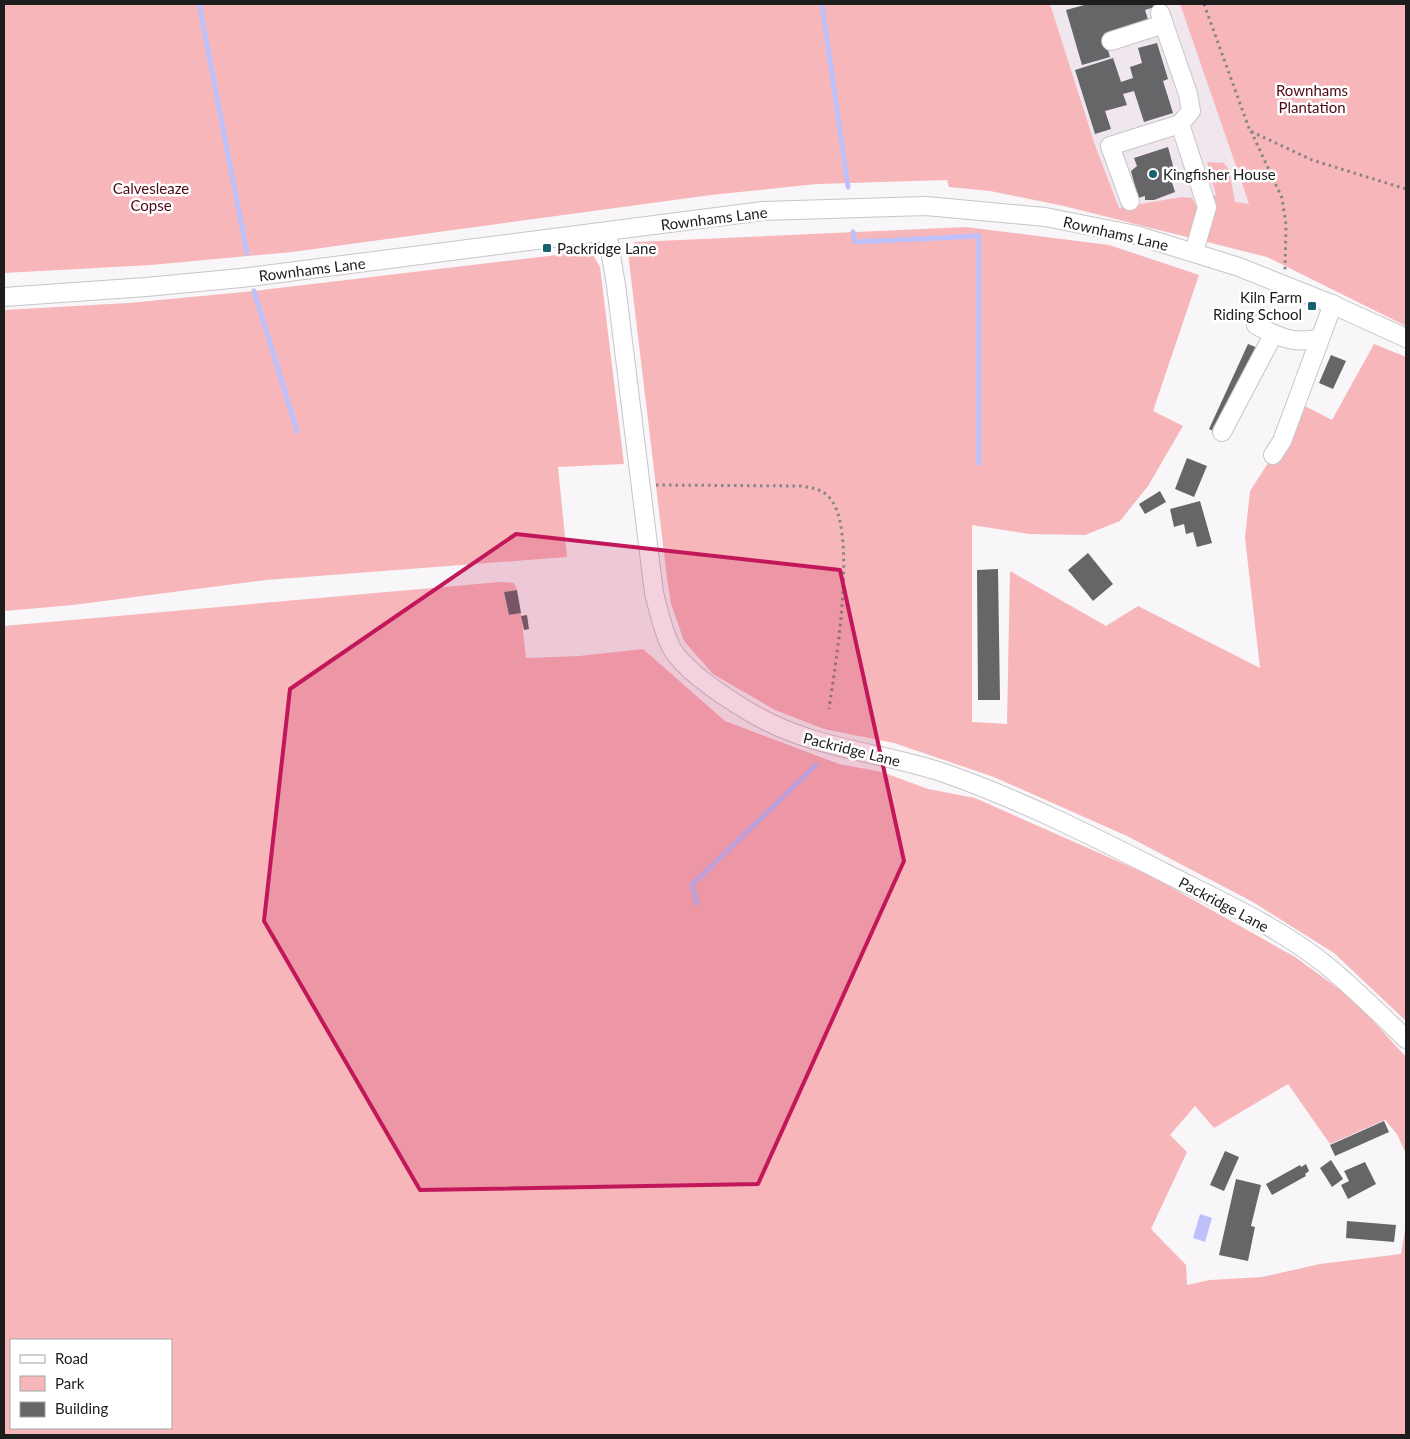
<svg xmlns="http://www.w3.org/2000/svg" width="1410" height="1439" viewBox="0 0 1410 1439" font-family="Lato,sans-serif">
<rect width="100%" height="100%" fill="#f8f6f8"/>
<!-- built -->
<polygon fill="#efe6ee" points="1050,4 1180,4 1267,257 1133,224 1123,219 1095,145"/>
<!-- green -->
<g fill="#f7b6ba" fill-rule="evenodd">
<path d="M 4,4 L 1050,4 L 1095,145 L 1119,208 L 1181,197 L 1192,198 C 1202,212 1195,223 1191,238 L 1064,206 L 990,191 L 949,187 L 947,180 L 817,184 L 711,195 L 292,252 L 151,265 L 4,273 Z"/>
<polygon points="1180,4 1406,4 1406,326 1267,257 1204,241 1209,198 1216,195 1207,162 1224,163 1229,170 1235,202 1249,204"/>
<polygon points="966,227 1109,245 1199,275 1153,411 1183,426 1148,486 1120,521 1085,535 1029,534 972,525 972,722 1007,724 1010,571 1106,626 1138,606 1260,668 1245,538 1250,491 1305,406 1332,420 1374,344 1406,357 1406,1021 1334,953 1253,902 1127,836 994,777 894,743 824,729 775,710 713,674 684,641 671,604 667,578 628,253 635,242"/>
<polygon points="591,251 600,267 624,464 558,467 567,557 266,580 73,605 4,611 4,310 128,303 254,291"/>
<path d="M 500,582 L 514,583 L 517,590 L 504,592 L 509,615 L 521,613 L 526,658 L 579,656 L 643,649 L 725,721 L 839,764 L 882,772 L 928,789 L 975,798 L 1149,875 L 1295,957 L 1354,1000 L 1406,1057 L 1406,1154 L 1397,1134 L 1385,1120 L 1330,1144 L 1288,1084 L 1214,1128 L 1195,1106 L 1170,1135 L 1187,1152 L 1151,1229 L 1186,1265 L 1187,1285 L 1210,1280 L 1262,1277 L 1320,1264 L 1401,1254 L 1406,1225 L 1406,1435 L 4,1435 L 4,626 ZM 11,1340 L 171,1340 L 171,1428 L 11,1428 Z"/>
</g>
<!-- water -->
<polygon fill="#bec1f9" points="1200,1214 1212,1218 1205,1242 1193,1238"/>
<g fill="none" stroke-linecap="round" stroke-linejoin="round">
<!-- stream -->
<g stroke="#bec1f9" stroke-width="5">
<polyline points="199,4 247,253"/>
<polyline points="822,4 848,187"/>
<polyline points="853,232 855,242 979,236 979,463"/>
<polyline points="254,291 297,431"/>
<polyline points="697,903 692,885 816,765"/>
</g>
</g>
<!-- building -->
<g fill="#666567">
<polygon points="1088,4 1164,4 1145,10 1149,23 1104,36 1110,57 1082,65 1066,10"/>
<polygon points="1157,43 1168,79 1163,81 1173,113 1144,122 1134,91 1123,94 1127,105 1105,111 1111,129 1095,134 1075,70 1113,58 1121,82 1133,78 1130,67 1142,63 1138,48"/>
<polygon points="1168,147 1176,177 1171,179 1175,192 1154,200 1145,200 1145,196 1138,198 1131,171 1137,166 1134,158"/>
<polygon points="1248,344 1258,348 1219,434 1209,429"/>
<polygon points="1331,355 1346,361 1333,389 1319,383"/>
<polygon points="1187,458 1207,466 1194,497 1175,489"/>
<polygon points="1160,491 1166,502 1145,514 1139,504"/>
<polygon points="1200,501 1212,543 1197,547 1193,532 1186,534 1184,524 1174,527 1170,509"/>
<polygon points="1088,553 1113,584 1093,601 1068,570"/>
<polygon points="998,569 1000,700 978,700 977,570"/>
<polygon points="517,590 521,613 509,615 504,592"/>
<polygon points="527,615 529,629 524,630 521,616"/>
<polygon points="1384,1121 1389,1132 1335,1156 1330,1145"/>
<polygon points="1225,1151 1239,1157 1224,1191 1210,1185"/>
<polygon points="1331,1160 1343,1179 1332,1187 1320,1168"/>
<polygon points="1365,1162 1376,1184 1348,1199 1341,1185 1349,1181 1344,1171"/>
<polygon points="1306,1164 1309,1171 1305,1174 1306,1176 1272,1195 1266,1184 1300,1165 1301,1167"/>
<polygon points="1236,1179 1261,1185 1251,1226 1255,1227 1248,1261 1219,1255"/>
<polygon points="1347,1221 1396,1225 1394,1242 1346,1238"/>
</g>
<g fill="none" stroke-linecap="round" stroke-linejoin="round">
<defs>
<g id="minor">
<polyline points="1160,13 1188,94 1191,111 1180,124 1207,207 1194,252"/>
<polyline points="1111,41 1164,24"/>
<polyline points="1130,201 1110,146 1180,124"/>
<path d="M 607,232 L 616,285 L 654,593 C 659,612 663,632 672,649 C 687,673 729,700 753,714 C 815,750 880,751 947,774 C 1021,800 1099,839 1169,875 C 1223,902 1280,928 1326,965 C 1354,988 1380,1014 1406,1039"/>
<polyline points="4,297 146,287 241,278 763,211 926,206 1045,217 1136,235 1239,267 1329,303 1406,338"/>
<path d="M 1256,325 C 1278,337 1295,345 1320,338"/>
<polyline points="1222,432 1273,335"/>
<polyline points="1273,455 1282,441 1333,304"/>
</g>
</defs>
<!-- minor casing -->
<use href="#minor" stroke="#c8c5c8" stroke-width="20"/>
<!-- path -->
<g stroke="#878587" stroke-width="3" stroke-dasharray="2.5 4" stroke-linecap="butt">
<polyline points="1204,4 1250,131 1312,160 1406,189"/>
<polyline points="1251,131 1282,198 1286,225 1285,270"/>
<path d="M 656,485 L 802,486 C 811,488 819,488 827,495 C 860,523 835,667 829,709"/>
</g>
<!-- minor -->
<use href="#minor" stroke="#fff" stroke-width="18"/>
</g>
<!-- marked area -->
<path fill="#c2185b" fill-opacity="0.2" stroke="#c2185b" stroke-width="4" stroke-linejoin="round" d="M 516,534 L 840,570 L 904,861 L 758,1184 L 420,1190 L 264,921 L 290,689 Z"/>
<!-- markers -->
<g fill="#18626f" stroke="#fff" stroke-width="2">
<circle cx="1153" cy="174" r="5"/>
<rect x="542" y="243" width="10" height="10" rx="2.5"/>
<rect x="1307" y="301" width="10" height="10" rx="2.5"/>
</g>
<g text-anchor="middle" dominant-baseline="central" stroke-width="5" stroke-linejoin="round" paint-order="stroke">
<!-- park labels -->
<g font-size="15" fill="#510919" stroke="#fff">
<text x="1312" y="90">Rownhams<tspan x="1312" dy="17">Plantation</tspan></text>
<text x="151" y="188">Calvesleaze<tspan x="151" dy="17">Copse</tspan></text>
</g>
<!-- poi labels -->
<g font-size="15" fill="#1e1d1e" stroke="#fff" text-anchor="start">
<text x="1163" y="174">Kingfisher House</text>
<text x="557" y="248">Packridge Lane</text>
<text x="1302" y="297" text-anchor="end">Kiln Farm<tspan x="1302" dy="17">Riding School</tspan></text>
</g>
<!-- street labels -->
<g font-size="15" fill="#1e1d1e" stroke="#fff">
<text transform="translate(714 218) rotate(-7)">Rownhams Lane</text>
<text transform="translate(1116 233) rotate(13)">Rownhams Lane</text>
<text transform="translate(312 269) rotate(-7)">Rownhams Lane</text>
<text transform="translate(852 749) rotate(14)">Packridge Lane</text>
<text transform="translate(1224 904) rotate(28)">Packridge Lane</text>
</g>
</g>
<!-- border -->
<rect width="1410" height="1439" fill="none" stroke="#1e1d1e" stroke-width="10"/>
<!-- legend -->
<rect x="10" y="1339" width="162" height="90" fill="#ffffff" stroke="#a5a5a5"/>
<rect x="20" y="1355" width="25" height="8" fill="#ffffff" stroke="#a5a5a5"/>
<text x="55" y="1364" font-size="15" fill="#1e1d1e">Road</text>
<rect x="20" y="1376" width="25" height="15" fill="#f7b6ba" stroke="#a5a5a5"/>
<text x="55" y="1389" font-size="15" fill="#1e1d1e">Park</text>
<rect x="20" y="1402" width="25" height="15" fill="#666567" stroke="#a5a5a5"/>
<text x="55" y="1414" font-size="15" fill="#1e1d1e">Building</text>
</svg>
